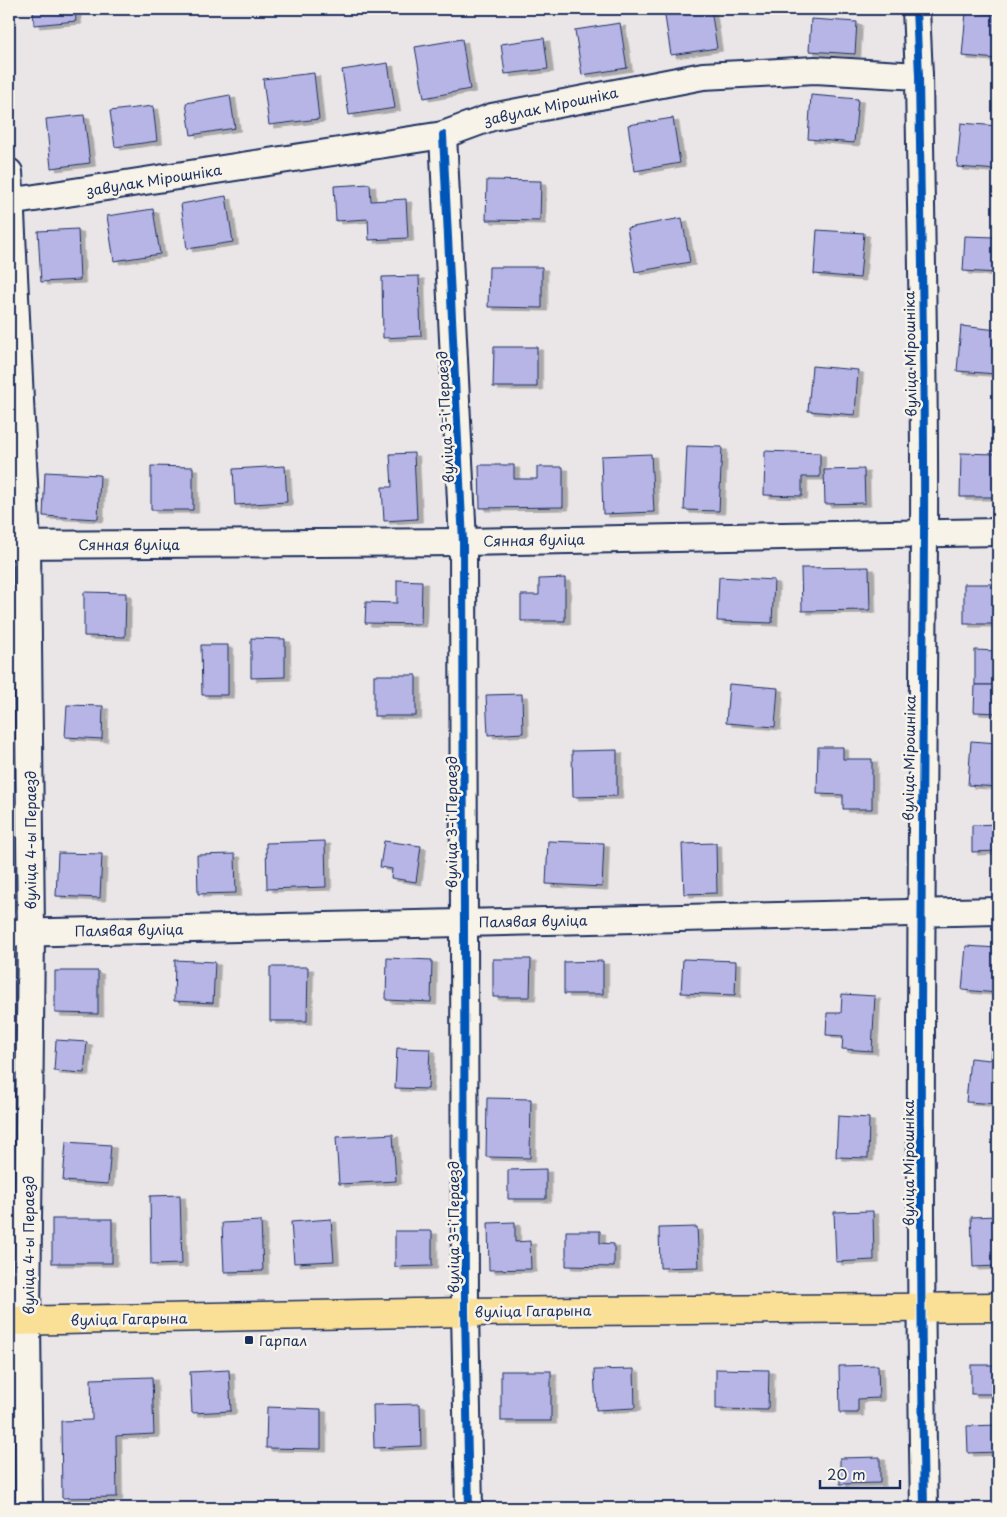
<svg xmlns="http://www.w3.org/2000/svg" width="1007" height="1517" viewBox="0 0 1007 1517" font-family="'Playpen Sans',sans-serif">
<defs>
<filter id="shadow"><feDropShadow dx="5.5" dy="3" stdDeviation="0" flood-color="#0004"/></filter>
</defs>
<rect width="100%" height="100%" fill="#eae6e8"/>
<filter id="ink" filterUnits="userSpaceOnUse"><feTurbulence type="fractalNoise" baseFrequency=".02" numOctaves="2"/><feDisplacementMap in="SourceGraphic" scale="10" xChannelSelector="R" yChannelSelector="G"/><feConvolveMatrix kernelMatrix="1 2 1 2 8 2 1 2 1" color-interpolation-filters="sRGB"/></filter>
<g filter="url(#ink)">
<!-- building -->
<g fill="#b7b4e6" stroke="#1b2f5e" filter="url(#shadow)">
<polygon points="33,9 75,9 76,21 34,25"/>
<polygon points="671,9 711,9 717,48 671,55 664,10"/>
<polygon points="966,12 998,15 998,59 962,56"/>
<polygon points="811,19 857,22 855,54 809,51"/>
<polygon points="620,23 627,68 582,75 575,30"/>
<polygon points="544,38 548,69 505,74 501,44"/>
<polygon points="462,39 470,89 424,98 415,47"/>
<polygon points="388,63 395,108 349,115 342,70"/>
<polygon points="314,73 319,119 269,125 263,79"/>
<polygon points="230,95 235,128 191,135 186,103"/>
<polygon points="811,95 858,99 854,143 808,139"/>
<polygon points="153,106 157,141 115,147 110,111"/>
<polygon points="84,115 90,163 51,168 46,119"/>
<polygon points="673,118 680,163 635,171 628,125"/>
<polygon points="961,123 998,126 998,170 957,167"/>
<polygon points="487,180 541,181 540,221 486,220"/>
<polygon points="370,184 371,201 406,199 408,238 369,240 368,219 336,221 334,186"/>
<polygon points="226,196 233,242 187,249 181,204"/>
<polygon points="153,209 160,254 114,261 107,216"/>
<polygon points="682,218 690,262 635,272 627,228"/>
<polygon points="78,229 80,280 41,282 38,231"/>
<polygon points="817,230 864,233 860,278 814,274"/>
<polygon points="965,236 995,237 994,250 998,251 998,273 963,271"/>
<polygon points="489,267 542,267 542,308 488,307"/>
<polygon points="419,276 421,336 383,338 382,277"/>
<polygon points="961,326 998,330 996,374 957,371"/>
<polygon points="494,347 537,347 537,387 493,387"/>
<polygon points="812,366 858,370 855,415 808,411"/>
<polygon points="687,446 722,447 719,511 684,510"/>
<polygon points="765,451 820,453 820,477 802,477 802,496 764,495"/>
<polygon points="414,453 417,519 384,521 382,487 392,487 390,454"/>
<polygon points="961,453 996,454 994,497 960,497"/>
<polygon points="651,454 654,512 603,514 601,456"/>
<polygon points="479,465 514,465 514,479 537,479 537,467 563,467 563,507 480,508"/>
<polygon points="151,466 193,467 193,510 151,510"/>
<polygon points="285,466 287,502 235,505 233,469"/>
<polygon points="864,469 865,503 825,504 824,470"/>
<polygon points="45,472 100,475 98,519 43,516"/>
<polygon points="869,567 870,610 802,611 801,568"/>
<polygon points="719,577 774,580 772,623 717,621"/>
<polygon points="565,578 565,621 521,621 521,595 539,595 539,579"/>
<polygon points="397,580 422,581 421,624 365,623 366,602 397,603"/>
<rect x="964" y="584" width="34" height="40"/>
<polygon points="84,592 126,593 125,637 84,636"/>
<polygon points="251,638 285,639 285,677 251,678"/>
<polygon points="201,645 228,645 228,695 202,695"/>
<polygon points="975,650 998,651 998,685 975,685"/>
<rect x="374" y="675" width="42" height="41"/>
<polygon points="729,684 778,688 775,727 726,723"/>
<polygon points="975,685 998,685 998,713 974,712"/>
<polygon points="522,694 523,733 488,735 486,695"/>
<polygon points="67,705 103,706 102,739 65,737"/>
<polygon points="971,741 998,743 998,787 968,785"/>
<polygon points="818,747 843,747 843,759 872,759 872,809 843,809 843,795 817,794"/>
<polygon points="617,750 617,796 573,797 572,751"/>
<polygon points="998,824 998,851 972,852 972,825"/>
<polygon points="325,841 326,887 267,889 266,843"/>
<polygon points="384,841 421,846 416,882 391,878 392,869 380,867"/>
<polygon points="548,841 604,843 602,887 546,884"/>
<polygon points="716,843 717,893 684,894 682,844"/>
<polygon points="58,853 102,854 100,898 56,896"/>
<polygon points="235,854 236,893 198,894 197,855"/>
<polygon points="966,946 998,948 998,993 962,990"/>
<polygon points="387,958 432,960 431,1002 386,1000"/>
<polygon points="493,959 531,959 530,997 493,997"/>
<polygon points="683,959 736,961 735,995 681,993"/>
<polygon points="175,960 215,962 213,1003 174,1001"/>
<polygon points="603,961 603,994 564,994 564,962"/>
<polygon points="270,967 308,967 307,1021 270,1021"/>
<polygon points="55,971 98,971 98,1014 55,1013"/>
<polygon points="842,994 875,996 872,1051 842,1049 843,1036 826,1035 827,1013 841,1013"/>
<polygon points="56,1040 87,1042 84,1073 54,1071"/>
<polygon points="397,1048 430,1049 428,1089 395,1088"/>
<polygon points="991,1051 998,1052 998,1104 966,1102 970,1058 990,1060"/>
<polygon points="487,1098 531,1099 530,1158 486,1157"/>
<polygon points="838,1116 869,1118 868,1158 836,1157"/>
<polygon points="393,1134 396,1181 339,1184 336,1137"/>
<polygon points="66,1142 111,1145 108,1184 63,1181"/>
<polygon points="546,1169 546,1199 508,1199 508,1170"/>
<polygon points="180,1195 182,1264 151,1265 150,1196"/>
<polygon points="873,1211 874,1260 836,1262 834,1212"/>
<polygon points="998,1216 998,1266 973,1267 971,1217"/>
<rect x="52" y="1219" width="60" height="44"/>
<polygon points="331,1219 334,1261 294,1263 291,1222"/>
<polygon points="261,1221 263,1271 224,1272 222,1223"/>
<polygon points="515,1222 515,1242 530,1241 531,1269 489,1270 488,1223"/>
<polygon points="697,1227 699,1267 660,1268 659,1228"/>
<polygon points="395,1231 432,1231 432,1266 395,1267"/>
<polygon points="566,1231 600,1231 600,1243 614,1244 614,1267 566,1266"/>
<polygon points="878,1365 879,1398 858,1399 858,1413 840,1413 839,1366"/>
<rect x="971" y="1365" width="27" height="29"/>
<polygon points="634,1369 635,1408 596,1410 594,1370"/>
<polygon points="716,1369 769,1370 768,1410 716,1409"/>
<polygon points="229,1370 231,1411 192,1413 190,1372"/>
<rect x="501" y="1371" width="50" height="50"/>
<polygon points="152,1377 154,1434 116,1436 117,1497 62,1498 61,1421 92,1420 91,1379"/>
<polygon points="420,1404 421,1446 374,1448 373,1405"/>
<polygon points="267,1407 321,1409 321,1449 266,1448"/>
<polygon points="998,1425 998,1452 968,1453 967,1426"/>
<polygon points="880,1457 880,1483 840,1484 840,1458"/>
</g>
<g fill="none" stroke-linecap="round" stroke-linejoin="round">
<defs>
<g id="minor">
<path d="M 916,9 L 919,76 C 921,229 925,383 924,536 C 922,860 918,1184 924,1508"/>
<polyline points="443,135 463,542 465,1312 469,1508"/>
<polyline points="9,172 27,545 31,932 27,1321 29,1508"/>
<polyline points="9,202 443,135 492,117 703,76 815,70 919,76"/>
<polyline points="9,545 463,542 998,532"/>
<polyline points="9,933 998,911"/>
</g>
<polyline id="major" points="9,1321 465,1312 998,1307"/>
</defs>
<!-- minor casing -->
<use href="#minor" stroke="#1b2f5e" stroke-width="30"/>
<!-- major casing -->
<use href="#major" stroke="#1b2f5e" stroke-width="31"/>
<!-- minor -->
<use href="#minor" stroke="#f7f3e8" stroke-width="26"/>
<!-- major -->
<use href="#major" stroke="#fadf96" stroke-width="28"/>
<defs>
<g id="cycleway">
<path d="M 916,9 L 919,76 C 921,229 925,383 924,536 C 922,860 918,1184 924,1508"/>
<polyline points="443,135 463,542 465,1312 469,1508"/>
</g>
</defs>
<!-- cycleway casing -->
<use href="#cycleway" stroke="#f7f3e8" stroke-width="11"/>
<!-- cycleway -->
<use href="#cycleway" stroke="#0057b8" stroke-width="8"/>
</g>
</g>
<!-- markers -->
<rect fill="#1b2f5e" stroke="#f7f3e8" stroke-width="2" x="244" y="1335" width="10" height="10" rx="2.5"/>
<g text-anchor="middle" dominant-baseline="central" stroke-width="5" stroke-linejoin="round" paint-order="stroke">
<!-- street labels -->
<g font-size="14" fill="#1b2f5e" stroke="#f7f3e8">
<text transform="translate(551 106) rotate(-12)">завулак Мірошніка</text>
<text transform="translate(154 180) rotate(-9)">завулак Мірошніка</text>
<text transform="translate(910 354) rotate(-91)">вуліца Мірошніка</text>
<text transform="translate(445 417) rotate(-93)">вуліца 3-і Пераезд</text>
<text transform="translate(534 540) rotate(-1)">Сянная вуліца</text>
<text x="129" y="544">Сянная вуліца</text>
<text transform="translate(909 758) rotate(-89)">вуліца Мірошніка</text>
<text transform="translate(451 822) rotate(-90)">вуліца 3-і Пераезд</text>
<text transform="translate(30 840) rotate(-90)">вуліца 4-ы Пераезд</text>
<text transform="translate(533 921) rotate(-1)">Палявая вуліца</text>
<text transform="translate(129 930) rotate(-1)">Палявая вуліца</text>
<text transform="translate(908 1163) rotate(-90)">вуліца Мірошніка</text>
<text transform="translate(453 1227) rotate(-90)">вуліца 3-і Пераезд</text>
<text transform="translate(28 1245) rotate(-90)">вуліца 4-ы Пераезд</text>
<text transform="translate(533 1311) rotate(-1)">вуліца Гагарына</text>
<text transform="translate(129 1319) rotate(-1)">вуліца Гагарына</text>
</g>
<!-- poi labels -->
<g font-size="14" fill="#1b2f5e" stroke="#f7f3e8" text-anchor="start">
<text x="259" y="1340">Гарпал</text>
</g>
</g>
<!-- margin -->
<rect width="1007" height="1517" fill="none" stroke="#f7f3e8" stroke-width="30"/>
<rect x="15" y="15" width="977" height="1487" fill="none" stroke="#1b2f5e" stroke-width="2" filter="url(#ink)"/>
<!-- scale -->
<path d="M820 1480v8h80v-8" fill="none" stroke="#1b2f5e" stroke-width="2.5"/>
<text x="827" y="1480" font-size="15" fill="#1b2f5e" stroke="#f7f3e8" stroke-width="4" paint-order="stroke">20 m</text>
</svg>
